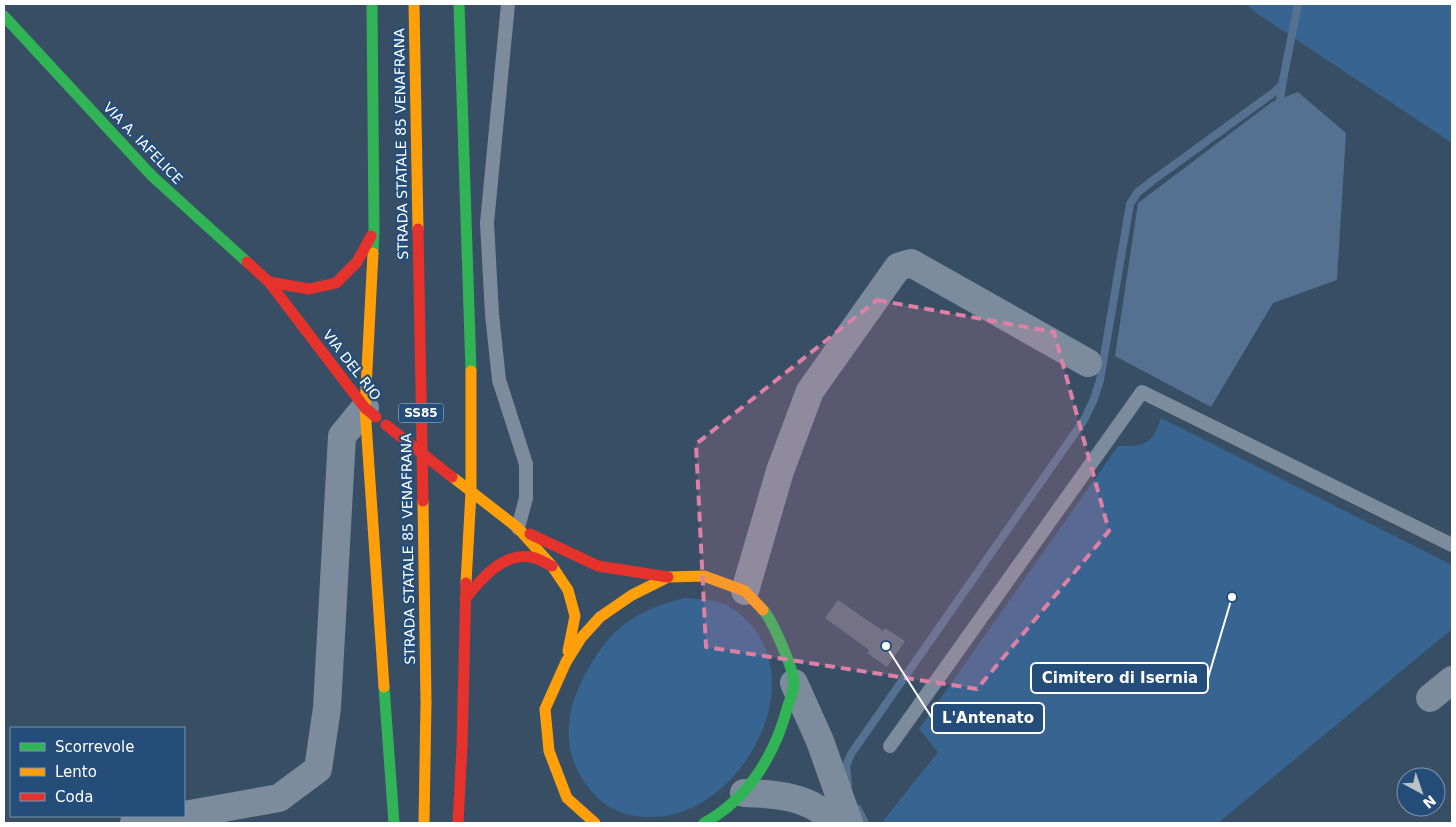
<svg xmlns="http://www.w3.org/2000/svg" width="1456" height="827" viewBox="0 0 1456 827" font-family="'DejaVu Sans',sans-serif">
<rect width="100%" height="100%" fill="#384e65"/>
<!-- green -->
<g fill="#376490">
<polygon points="1245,4 1452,4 1452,143 1261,16"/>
<path d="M 1161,418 L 1452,565 L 1452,629 L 1218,823 L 885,823 L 883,821 L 938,752 L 919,729 L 1118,446 C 1145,446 1151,446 1161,418 Z"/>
<path d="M 685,598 C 695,599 705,599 715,601 C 730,604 742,615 752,626 C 809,695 734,818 651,817 C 631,817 614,813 599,799 C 559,761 562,714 588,669 C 598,651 610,635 626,623 C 644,610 664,603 685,598 Z"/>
</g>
<!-- water -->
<polygon fill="#547192" points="1298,92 1346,133 1337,280 1273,303 1211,407 1115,356 1138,203 1272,102"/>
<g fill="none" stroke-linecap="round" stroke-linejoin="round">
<!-- stream -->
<g stroke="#547192" stroke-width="8">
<polyline points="1280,100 1282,85"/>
<polyline points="848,785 846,766 851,754 1084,420 1094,399 1100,380 1130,204 1138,192 1152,181 1273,93 1282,85 1298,4"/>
<polyline points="858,809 865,823"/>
</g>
</g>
<!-- building -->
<polygon fill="#5c6d7f" points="838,600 883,631 885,628 905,641 887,667 867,653 869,650 825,618"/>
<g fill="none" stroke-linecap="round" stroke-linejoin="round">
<!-- lane -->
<g stroke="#7c8c9c" stroke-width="14">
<polyline points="508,4 487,223 492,314 499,380 526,464 526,498 518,528"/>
<polyline points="890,746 1142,392 1452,545"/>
</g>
<!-- street -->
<g stroke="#7c8c9c" stroke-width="28">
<polyline points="745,591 780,471 810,391 898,267 911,263 1088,363"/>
<polyline points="794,683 820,741 849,823"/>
<polyline points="1430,698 1452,680"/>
<path d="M 744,793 C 776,794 812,796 834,823"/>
<polyline points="184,815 279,798 318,769 327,708 342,436 365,408"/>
<polyline points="134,823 178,816"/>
</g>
<!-- fast -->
<g stroke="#30b455" stroke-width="11">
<polyline points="372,4 374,230 373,253"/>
<polyline points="459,4 471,371"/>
<polyline points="4,16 152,176 247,262"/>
<polyline points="384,687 394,823"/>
<path d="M 704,823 C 748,799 774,756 787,709 C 789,701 794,691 794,683 C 794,670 772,619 763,610"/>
</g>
<!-- slow -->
<g stroke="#ff9f0a" stroke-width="11">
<polyline points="414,4 418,229"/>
<polyline points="373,253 365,408 384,687"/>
<polyline points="455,479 518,528 552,566 568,590 575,616 568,651"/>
<polyline points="423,501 426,702 424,823"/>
<polyline points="466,583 471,492 471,371"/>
<polyline points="595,823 567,798 549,751 545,709 566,662 581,638 600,617 632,595 668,577 704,576 745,591 763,610"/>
</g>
<!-- jam -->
<g stroke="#e5322d" stroke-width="11">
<polyline points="418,229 423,501"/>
<polyline points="247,262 269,282 365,408 376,417"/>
<polyline points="269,282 309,289 336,283 357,262 371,236"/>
<polyline points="530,534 598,566 668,577"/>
<path d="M 465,599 C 480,580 503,552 531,557 C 538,558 545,563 552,566"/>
<polyline points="458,823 462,746 466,583"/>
</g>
<!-- jam-bridge -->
<polyline stroke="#e5322d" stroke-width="11" points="386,425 452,477"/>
</g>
<!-- marked area -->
<path fill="#dd80a5" fill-opacity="0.2" stroke="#dd80a5" stroke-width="4" stroke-dasharray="10 6" stroke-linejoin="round" d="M 877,300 L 1054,332 L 1109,531 L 977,689 L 706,647 L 696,444 Z"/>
<g text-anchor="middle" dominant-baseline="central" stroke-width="4.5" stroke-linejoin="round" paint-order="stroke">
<!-- shield labels -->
<rect fill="#244d79" stroke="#bdcad7" stroke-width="1" x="398.5" y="403.5" width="45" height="19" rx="4"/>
<g font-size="12" font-weight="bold" fill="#fff">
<text x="421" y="413">SS85</text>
</g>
<!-- street labels -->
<g font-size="14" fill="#fff" stroke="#244d79">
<text transform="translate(143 143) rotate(46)">VIA A. IAFELICE</text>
<text transform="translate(401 144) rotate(-91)">STRADA STATALE 85 VENAFRANA</text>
<text transform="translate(352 365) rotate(52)">VIA DEL RIO</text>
<text transform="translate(408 549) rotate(-91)">STRADA STATALE 85 VENAFRANA</text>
</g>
</g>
<!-- callouts -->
<path fill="none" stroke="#fff" stroke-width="2" d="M1232 597L1208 678M886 646L932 718"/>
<g fill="#fff" stroke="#244d79" stroke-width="2">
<circle cx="1232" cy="597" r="5"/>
<circle cx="886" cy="646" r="5"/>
</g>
<g fill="#244d79" stroke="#fff" stroke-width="2">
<rect x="1031" y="663" width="177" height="30" rx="5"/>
<rect x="932" y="703" width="112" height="30" rx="5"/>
</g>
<g font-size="15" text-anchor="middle" font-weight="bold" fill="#fff">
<text x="1120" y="683">Cimitero di Isernia</text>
<text x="988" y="723">L'Antenato</text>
</g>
<!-- border -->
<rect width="1456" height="827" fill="none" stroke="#ffffff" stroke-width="10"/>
<!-- legend -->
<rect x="10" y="727" width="175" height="90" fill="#244d79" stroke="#7c94af"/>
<rect x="20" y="743" width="25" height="8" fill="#30b455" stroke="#7c94af"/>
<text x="55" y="752" font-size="15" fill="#ffffff">Scorrevole</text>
<rect x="20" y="768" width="25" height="8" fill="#ff9f0a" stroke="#7c94af"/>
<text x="55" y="777" font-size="15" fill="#ffffff">Lento</text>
<rect x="20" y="793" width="25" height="8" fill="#e5322d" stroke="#7c94af"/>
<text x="55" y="802" font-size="15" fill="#ffffff">Coda</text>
<!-- north arrow -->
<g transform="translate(1421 792) rotate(140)"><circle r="24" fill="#244d79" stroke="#7c94af"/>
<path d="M0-4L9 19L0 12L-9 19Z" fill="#b9c1c9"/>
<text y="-8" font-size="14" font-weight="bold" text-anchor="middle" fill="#ffffff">N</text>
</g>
</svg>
